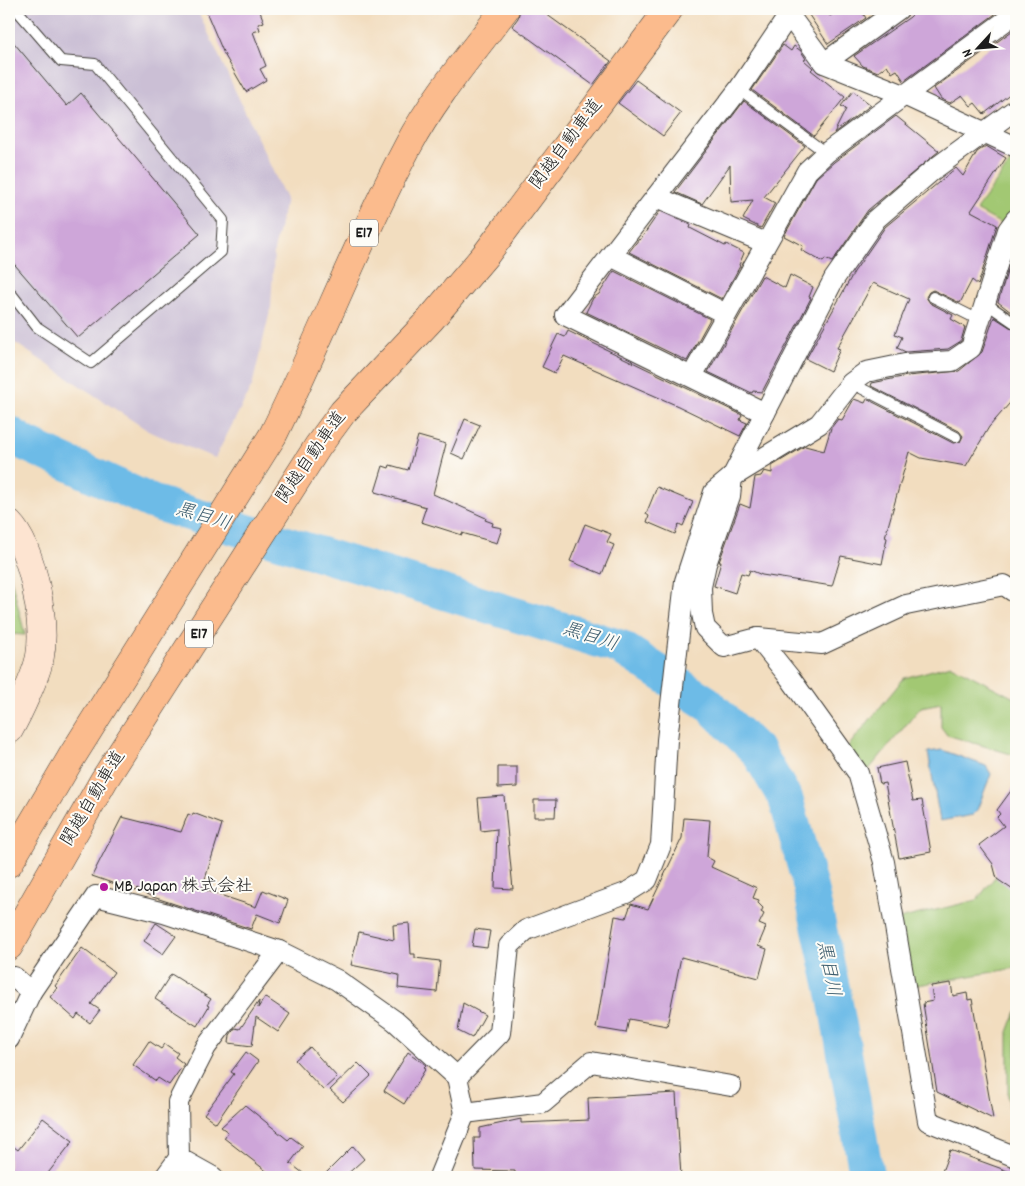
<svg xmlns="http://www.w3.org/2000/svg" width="1025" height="1186" viewBox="0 0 1025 1186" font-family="Dekko,'Klee One',sans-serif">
<rect width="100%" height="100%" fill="#fdfcf7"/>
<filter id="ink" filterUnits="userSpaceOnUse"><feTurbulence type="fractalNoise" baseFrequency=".02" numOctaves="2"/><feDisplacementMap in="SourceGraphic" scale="10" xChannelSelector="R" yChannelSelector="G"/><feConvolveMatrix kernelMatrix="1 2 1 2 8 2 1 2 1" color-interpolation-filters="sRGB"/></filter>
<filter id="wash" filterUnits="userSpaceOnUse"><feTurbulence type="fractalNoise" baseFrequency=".0096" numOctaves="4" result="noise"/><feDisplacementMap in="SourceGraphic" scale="20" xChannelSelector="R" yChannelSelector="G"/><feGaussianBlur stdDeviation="1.12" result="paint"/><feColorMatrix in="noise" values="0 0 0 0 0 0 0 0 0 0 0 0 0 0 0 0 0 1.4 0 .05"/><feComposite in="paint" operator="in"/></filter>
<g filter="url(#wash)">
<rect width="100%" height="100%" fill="#f2ddbf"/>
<!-- industrial -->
<polygon fill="#cbbfd5" points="9,9 197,9 286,199 274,250 271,307 252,386 215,458 150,432 9,339"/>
<!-- green -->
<g fill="#a2c873" stroke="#5f7248">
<polygon points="1014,157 1016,158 1016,209 1005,226 976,210"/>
<polygon points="9,570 25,635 9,634"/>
<polygon points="951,665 1016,699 1014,755 947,735 941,727 941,703 921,707 866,773 846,749 904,678"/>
<polygon points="995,877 1016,891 1016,968 912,986 899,919 977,900"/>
<polygon points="1016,1011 1016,1143 1012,1140 1008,1095 1008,1032"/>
</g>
<!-- water -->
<polygon fill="#6dbbe7" stroke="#446c82" points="942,750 986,766 991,774 977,810 973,815 940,821 928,752"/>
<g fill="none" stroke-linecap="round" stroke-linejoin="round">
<!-- river -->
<polyline stroke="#6dbbe7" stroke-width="35" points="9,433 26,444 152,502 620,647 707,703 758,752 786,800 810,886 834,995 867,1177"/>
</g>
<g id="blocks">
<!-- building -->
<g fill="#cea6d9">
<polygon points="205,9 259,9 264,22 258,24 260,30 253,32 266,66 260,69 266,80 246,92 224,54"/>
<polygon points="520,9 539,9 611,61 593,85 512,26 518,18"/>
<polygon points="805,9 825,9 830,16 840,9 860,9 866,18 828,44"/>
<polygon points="918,9 1002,9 904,81 897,70 892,73 887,65 878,72 863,66 854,56 910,17"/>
<polygon points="1016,28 1016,89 984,114 975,103 971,106 962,95 950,103 941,99 934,88"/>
<polygon points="9,37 67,106 81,93 200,234 78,338 9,258"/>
<polygon points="783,45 791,51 794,46 801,51 806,59 804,60 813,68 811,70 845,97 814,136 752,90"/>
<polygon points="636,80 681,113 663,136 618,103"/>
<polygon points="853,91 871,105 834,133 846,109 841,106"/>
<polygon points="744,101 805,146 764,197 775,203 761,228 743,219 753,200 731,202 730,165 702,204 675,192"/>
<polygon points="896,116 939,151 868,210 832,262 825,259 823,262 801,250 803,246 784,236 816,178 834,162"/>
<polygon points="986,146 1006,158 971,211 997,225 978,285 972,280 960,303 933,290 929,292 926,297 930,303 953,315 951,319 965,327 961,341 948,349 906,352 897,348 902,337 895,334 909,299 873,283 837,348 840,349 830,371 806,359 854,272 885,227 956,168 963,176 977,152"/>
<polygon points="660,211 691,225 690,228 725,246 726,244 744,253 739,265 740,266 722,299 629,252 639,239 640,240"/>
<polygon points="1012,256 1016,259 1016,316 998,302"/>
<polygon points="614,271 710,319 687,361 586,312 593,298 599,294"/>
<polygon points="790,275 813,287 809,297 811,298 762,392 753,391 752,393 708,372 762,276 785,288"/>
<polygon points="994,317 1016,331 1016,396 989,427 966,466 921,458 909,452 885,537 887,538 882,564 841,556 832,586 762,575 750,570 748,575 741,573 735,593 714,586 721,562 719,562 740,504 750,508 755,477 761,476 764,471 772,473 772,466 805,446 824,451 831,428 838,419 842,420 854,399 865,403 867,399 953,443 960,442 963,436 959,431 871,386 872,383 907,376 959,371 982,352"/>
<polygon points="568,331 742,415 740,420 747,423 740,436 678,406 564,356 555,373 542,367 558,334 565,337"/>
<polygon points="465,419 480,425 464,459 451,453"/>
<polygon points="418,436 446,444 433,494 486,518 485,520 493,523 492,526 502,528 497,543 462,533 462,535 421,522 426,507 375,492 383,466 389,468 390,465 408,470"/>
<polygon points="657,487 693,502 683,526 679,524 675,534 647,522 649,516 646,514"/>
<polygon points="585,524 611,534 607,542 614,545 602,574 570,561"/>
<polygon points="905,762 913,801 922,800 931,852 899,858 885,783 880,784 877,768"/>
<polygon points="498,767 517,767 517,787 498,788"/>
<polygon points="1016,784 1016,892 997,879 993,864 979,845 1004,826 997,817 1000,814 997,810"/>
<polygon points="504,796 507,828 513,889 495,888 497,829 481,831 478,798"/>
<polygon points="534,800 556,800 555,817 534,817"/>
<polygon points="193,813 222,824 202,889 256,907 263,890 288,900 280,923 257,914 251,929 150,896 137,889 135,891 92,876 122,817 181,832 188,814 192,816"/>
<polygon points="684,818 710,820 707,857 714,861 711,867 757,888 753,898 759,900 758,903 763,908 761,912 764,914 759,924 766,927 758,946 767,949 759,978 681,957 667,1026 629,1019 626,1033 596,1028 615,916 626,918 631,904 648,909 682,838"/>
<polygon points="156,923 176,936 163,954 144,941"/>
<polygon points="409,923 411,954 415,954 415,958 440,961 437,992 398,988 399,975 351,965 359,932 394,940 393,925"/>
<polygon points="475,929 490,931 487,948 472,946"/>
<polygon points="82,948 114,972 91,1004 100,1010 90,1023 78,1014 75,1019 50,997 57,988 55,986"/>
<polygon points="171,974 211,999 207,1005 209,1006 197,1026 155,999"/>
<polygon points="951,983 953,996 967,993 968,1000 972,999 993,1119 937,1092 923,1003 933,1001 931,986"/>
<polygon points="265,997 290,1014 278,1032 256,1017 252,1046 229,1043 230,1035 235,1028 240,1029 259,1001 258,1008"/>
<polygon points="463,1003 485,1015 472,1038 458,1031"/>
<polygon points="149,1041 161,1049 165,1044 178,1053 175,1057 184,1064 169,1085 158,1078 156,1081 133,1065"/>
<polygon points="310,1047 337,1077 323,1090 295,1060"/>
<polygon points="246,1052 258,1061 216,1123 204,1114 234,1074 231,1072"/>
<polygon points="408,1052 426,1065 424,1067 426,1068 404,1104 384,1091"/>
<polygon points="358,1063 371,1076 343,1102 330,1090"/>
<polygon points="676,1093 681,1177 515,1177 515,1171 475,1170 474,1138 480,1138 480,1128 521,1119 521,1123 589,1120 588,1098"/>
<polygon points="245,1105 288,1140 291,1137 303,1146 290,1163 308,1177 274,1177 224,1138 228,1132 221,1127"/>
<polygon points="43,1118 73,1141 45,1177 9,1177 9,1143 18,1150"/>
<polygon points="353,1146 364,1159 344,1177 322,1177"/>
<polygon points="950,1150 1016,1174 1016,1177 940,1177"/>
</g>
</g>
</g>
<g filter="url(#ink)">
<use href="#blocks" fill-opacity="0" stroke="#3c3934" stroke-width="1"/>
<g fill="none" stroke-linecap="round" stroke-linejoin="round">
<defs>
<g id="lane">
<polyline points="739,89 826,153"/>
<polyline points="9,291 37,327 91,363 221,252 223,220 95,64 61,61 16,9"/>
<polyline points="933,297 979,320"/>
<polyline points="984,302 1016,324"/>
<polyline points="851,383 956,437"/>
</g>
<g id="street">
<polyline points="789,15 824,63 904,95 1016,147"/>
<polyline points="824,63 899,9"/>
<polyline points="1016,109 933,170 876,219 834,279 732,477 730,496 706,564 701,587 702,614 705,628 724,647 758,638 822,644 906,605 1004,585 1016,593"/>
<polyline points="656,197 766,243"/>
<polyline points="611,256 726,314"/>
<polyline points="692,376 807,171 826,153 1016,13"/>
<polyline points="765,413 565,315 739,89 793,9"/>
<polyline points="758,638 790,678 858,773 884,862 928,1121 1016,1157"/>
<polyline points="14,977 31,992"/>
<polyline points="9,1039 31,992 96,896 164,913 279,951 337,980 395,1021 457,1077 465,1113 439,1177"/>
<polyline points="457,1077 500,1033 509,946 526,930 626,893 647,880 661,845 667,740 685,581 714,492 732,477 819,424 851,383 866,372 905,364 952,361 971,348 1008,230 1016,219"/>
<polyline points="465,1113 543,1103 591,1062 731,1086"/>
<polyline points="179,1158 213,1177"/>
<polyline points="165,1177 179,1158 178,1102 206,1047 279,951"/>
</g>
<path id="secondary" d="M 9,524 C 33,549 46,622 40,656 C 37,674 18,714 9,730"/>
<g id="highway">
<path d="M 9,863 L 71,758 L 273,435 C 320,340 358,240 408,146 C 434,97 472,53 505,9"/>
<polyline points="9,946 104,780 318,446 343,412 430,320 487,253 669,9"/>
</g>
</defs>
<!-- lane casing -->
<use href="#lane" stroke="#3c3934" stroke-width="12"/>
<!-- street casing -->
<use href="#street" stroke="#3c3934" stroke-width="22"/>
<!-- secondary casing -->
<use href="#secondary" stroke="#3c3934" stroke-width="29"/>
<!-- highway casing -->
<use href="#highway" stroke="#3c3934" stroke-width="29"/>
<!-- lane -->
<use href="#lane" stroke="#fff" stroke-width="10"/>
<!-- street -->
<use href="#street" stroke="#fff" stroke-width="20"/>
<!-- secondary -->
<use href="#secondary" stroke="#fde4d1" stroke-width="28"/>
<!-- highway -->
<use href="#highway" stroke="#fbbb8d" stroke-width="28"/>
</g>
</g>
<!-- markers -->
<circle fill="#b5179e" stroke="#fdfcf7" stroke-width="2" cx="104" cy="887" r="5"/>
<g text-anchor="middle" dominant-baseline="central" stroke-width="4" stroke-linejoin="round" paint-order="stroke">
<!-- shield labels -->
<g fill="#fdfcf7" stroke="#605f5e" stroke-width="1">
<rect x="350" y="219.5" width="28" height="27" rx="4"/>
<rect x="185" y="620.5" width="28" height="27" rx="4"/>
</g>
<g font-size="16" font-weight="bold" fill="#1c1c1c">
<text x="364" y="233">E17</text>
<text x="199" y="634">E17</text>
</g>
<!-- street labels -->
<g font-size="18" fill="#1c1c1c" stroke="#fdfcf7">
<text transform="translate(567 145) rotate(-53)">関越自動車道</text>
<text transform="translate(312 458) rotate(-55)">関越自動車道</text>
<text transform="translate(94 799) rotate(-59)">関越自動車道</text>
</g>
<!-- poi labels -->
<g font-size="18" fill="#1c1c1c" stroke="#fdfcf7" text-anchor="start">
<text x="114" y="887">MB Japan 株式会社</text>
</g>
<!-- water labels -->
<g font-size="19" font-style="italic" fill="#3c5c6d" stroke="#fdfcf7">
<text transform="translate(203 518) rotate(17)">黒目川</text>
<text transform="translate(590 638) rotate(18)">黒目川</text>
<text transform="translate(827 969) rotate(79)">黒目川</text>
</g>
</g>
<!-- margin -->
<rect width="1025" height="1186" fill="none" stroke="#fdfcf7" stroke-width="30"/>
<!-- north arrow -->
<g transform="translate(978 48) rotate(244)" stroke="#fdfcf7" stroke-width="4" paint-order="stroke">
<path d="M0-4L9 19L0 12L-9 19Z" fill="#1c1c1c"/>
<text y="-8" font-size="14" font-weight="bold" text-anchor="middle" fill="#1c1c1c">N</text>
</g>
</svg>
